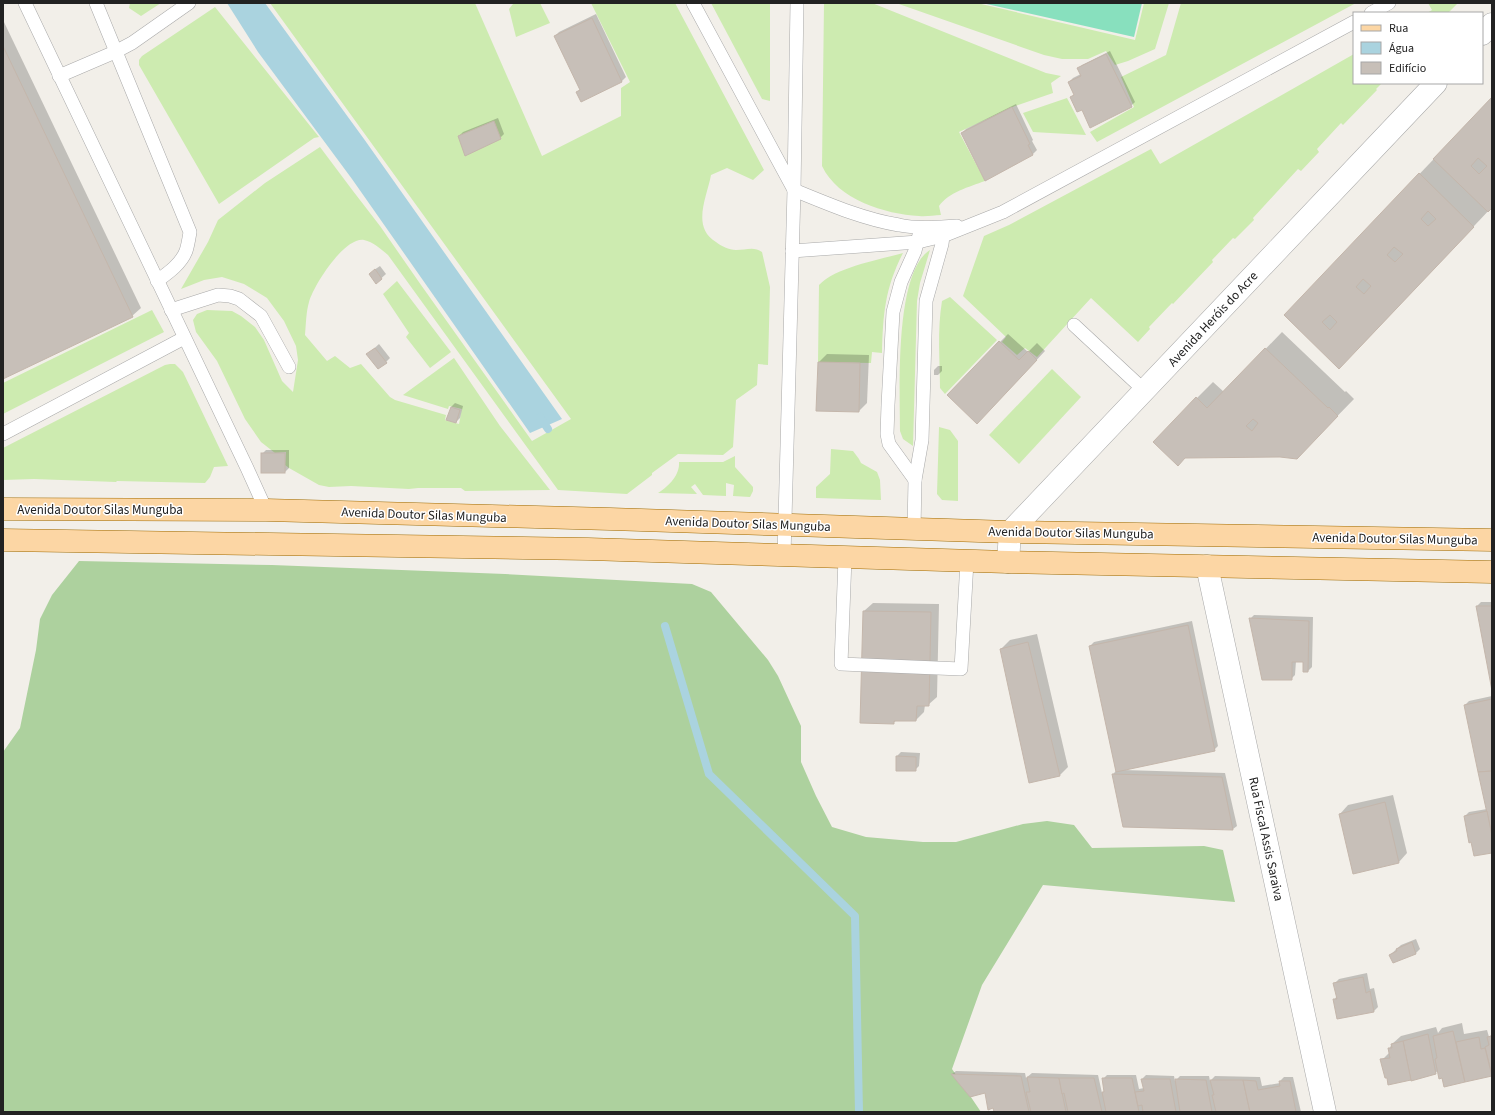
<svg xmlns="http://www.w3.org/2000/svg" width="1495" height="1115" viewBox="0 0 1495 1115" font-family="'Source Sans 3',sans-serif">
<rect width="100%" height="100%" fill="#f2efe9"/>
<!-- grass -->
<g fill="#cdebb0">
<polygon points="130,3 161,3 141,16 129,8"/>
<path d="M 270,3 L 475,3 L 542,156 L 621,116 L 621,88 L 630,82 L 591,3 L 675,3 L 764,170 L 753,180 L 727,168 L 711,175 C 707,197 691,227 716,242 C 721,246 729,250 736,250 C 746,250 754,246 762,252 L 770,287 L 768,365 L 758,364 L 757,385 L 736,400 L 733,447 L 723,455 L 678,454 L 652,473 L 652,475 L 627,494 L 558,490 L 388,255 C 381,249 373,242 364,240 C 344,237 314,285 309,302 C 306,312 306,325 305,335 L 327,361 L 335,356 L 350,368 L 361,364 L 390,397 L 395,400 L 446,415 L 445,420 L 459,424 L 462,409 L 449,406 L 448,409 L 403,395 L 454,358 L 500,426 L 550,490 L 465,491 L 461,488 L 418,488 L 409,489 L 351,486 L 329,487 L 319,485 L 289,468 L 285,465 L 286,452 L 275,453 L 261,442 L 245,419 L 217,361 L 196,332 L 193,320 L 197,314 L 207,310 L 232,311 L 241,316 L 255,327 L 264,340 L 282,381 L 293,392 L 298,360 L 296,346 L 284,321 L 267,298 L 244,284 L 222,277 L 204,280 L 181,289 L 208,242 L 218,220 L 265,183 L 320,147 L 353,191 L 380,226 L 421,285 L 532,441 L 571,419 Z"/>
<polygon points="518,3 540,3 550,23 516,37 509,9 513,4"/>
<polygon points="711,3 770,3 770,101 762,99"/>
<path d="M 824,3 L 872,3 L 1046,73 L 1061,76 L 1051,83 L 1053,93 L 1015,106 L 959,132 L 985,181 C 969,187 949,192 939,206 L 941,215 C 934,215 926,217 919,216 C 885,214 838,200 822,166 Z"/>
<polygon points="896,3 977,3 1135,40 1144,3 1169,3 1155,49 1128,61 1115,65 1106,51 1088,59 1062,59 1044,55"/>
<polygon points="1181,3 1356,3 1097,142 1090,132 1134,107 1121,77 1166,55"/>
<polygon points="1428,3 1458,3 1448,13 1427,13 1432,10"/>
<polygon points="215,7 319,137 314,138 219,204 139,65 139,60 142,56"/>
<polygon points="1354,54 1354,83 1382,83 1376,89 1377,90 1343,125 1341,123 1317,149 1319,152 1301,171 1298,169 1253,218 1254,220 1235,239 1233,238 1212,260 1213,262 1173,304 1172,303 1149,327 1150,329 1138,342 1091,298 1037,357 1025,348 1017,355 1002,342 1006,337 963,296 984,236 1009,225 1151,149 1160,164"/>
<polygon points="1067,98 1086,135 1033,132 1023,113"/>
<path d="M 930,250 L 920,283 L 917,301 L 913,446 L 903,439 L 900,431 C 900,392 894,272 930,250 Z"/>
<path d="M 903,253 C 885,288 883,314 882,353 L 872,352 L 871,363 L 818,362 L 819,285 C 836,267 879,260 903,253 Z"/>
<polygon points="397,281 451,352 430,368 406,337 409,333 383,294"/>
<path d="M 950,297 L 997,340 L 945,394 L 940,388 C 940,359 937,331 942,301 Z"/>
<polygon points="152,310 164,332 3,414 3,383"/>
<polygon points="170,364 175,364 183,372 228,466 214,467 210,477 205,483 117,481 116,482 34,479 3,480 3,448 165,365"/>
<polygon points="1052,369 1081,397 1019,464 989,435"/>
<polygon points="939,427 950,430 958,441 958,501 942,500 937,494"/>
<polygon points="831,449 853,451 859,459 861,463 877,472 880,480 881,500 816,498 816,487 830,474"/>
<path d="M 735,456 L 735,467 L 753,487 L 753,491 L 750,497 L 733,496 L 734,485 L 726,483 L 726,496 L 703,495 L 695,484 L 691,487 L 697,494 L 658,493 C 669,486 680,475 679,462 L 723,462 Z"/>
</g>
<!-- forest -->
<polygon fill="#add19e" points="79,561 272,565 505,574 692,584 711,592 768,660 778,676 801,726 801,762 816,796 832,827 866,837 923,842 956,842 1023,824 1047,821 1074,825 1092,848 1204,846 1223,850 1235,902 1043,885 982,985 952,1069 981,1112 3,1112 3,752 20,728 36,650 40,619 52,595"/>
<!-- pitch -->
<polygon fill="#88e0be" points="982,3 1142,3 1134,37"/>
<!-- water -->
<polygon fill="#aad3df" points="227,3 265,3 364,139 562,419 530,433 352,179 258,52"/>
<!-- shadow -->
<g fill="#0003">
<polygon points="596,14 626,77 622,81 581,100 577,92 581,89 555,36 559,32"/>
<polygon points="3,20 141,308 132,316 3,378"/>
<polygon points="1110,51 1135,102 1131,106 1082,109 1071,98 1075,94 1069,82 1073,78 1081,74 1078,69 1082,65"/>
<polygon points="1492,98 1492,207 1356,351 1285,315"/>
<polygon points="1016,104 1033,140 1032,141 1037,150 1033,154 985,179 962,133 966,129"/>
<polygon points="498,118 504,134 500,138 459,136 463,132"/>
<polygon points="380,266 386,274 376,283 374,270"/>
<polygon points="1282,332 1345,392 1346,391 1354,399 1314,440 1280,456 1185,457 1197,398 1213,382 1224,392"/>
<polygon points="1008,334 1028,352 1037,343 1045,351 985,415 1000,342"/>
<polygon points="379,344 390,358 386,362 368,354"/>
<polygon points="827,354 869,355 867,403 859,411 819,362"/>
<polygon points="938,366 942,366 942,371 938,375 934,375 934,370"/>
<polygon points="455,403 463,406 460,418 456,422 451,407"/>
<polygon points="266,450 289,450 289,468 285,472 262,454"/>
<polygon points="1481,602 1492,602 1492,685 1477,606"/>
<polygon points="873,603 939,604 937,697 928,705 925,705 924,712 916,720 897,720 893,723 864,611"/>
<polygon points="1254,615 1313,617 1312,667 1308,671 1304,661 1296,661 1295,675 1291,679 1250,619"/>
<polygon points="1192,621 1218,746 1214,750 1123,770 1225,773 1237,826 1233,829 1124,826 1113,774 1116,771 1090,646 1094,642"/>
<polygon points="1037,634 1068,767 1059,776 1001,649 1010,640"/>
<polygon points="1492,696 1492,852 1465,816 1469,812 1487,809 1465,705 1469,701"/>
<polygon points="901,752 920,753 919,766 915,770 897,756"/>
<polygon points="1393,795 1407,853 1399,862 1340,814 1348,805"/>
<polygon points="1416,939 1420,949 1416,953 1394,962 1390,955 1401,945"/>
<polygon points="1367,973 1370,989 1374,988 1378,1007 1374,1011 1334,1000 1337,996 1335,983 1339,979"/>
<polygon points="1462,1023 1464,1034 1487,1030 1489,1037 1492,1034 1492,1075 1444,1085 1442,1077 1438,1071 1435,1073 1382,1060 1390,1052 1389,1049 1392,1044 1401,1036 1436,1027 1438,1033 1442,1028"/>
<polygon points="956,1071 1025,1073 1026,1078 1032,1073 1098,1075 1102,1093 1105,1090 1103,1079 1107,1075 1136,1075 1139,1089 1144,1088 1142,1079 1146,1075 1174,1076 1175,1081 1180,1076 1209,1076 1210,1081 1215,1076 1260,1077 1262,1086 1280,1083 1280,1081 1284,1077 1293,1077 1301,1112 995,1112 986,1092 952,1074"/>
</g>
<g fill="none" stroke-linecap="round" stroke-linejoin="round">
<!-- stream -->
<g stroke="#aad3df" stroke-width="8">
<polyline points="540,417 548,429"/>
<polyline points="665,626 709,774 855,916 859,1112"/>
</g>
</g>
<!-- building -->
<g fill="#c7bfb8" stroke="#c4b6ab" fill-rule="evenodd">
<polygon points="592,18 622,82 581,102 576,92 580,90 554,36"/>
<polygon points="3,46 133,317 3,379"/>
<polygon points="1106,54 1132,107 1090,128 1082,110 1077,112 1070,97 1074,95 1068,82 1081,76 1077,68"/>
<path d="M 1492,97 L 1492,208 L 1488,212 L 1433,159 ZM 1478,158 L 1487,166 L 1479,174 L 1471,166 Z"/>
<polygon points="1012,107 1030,144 1028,145 1033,155 985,181 961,133"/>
<polygon points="494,121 501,139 465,156 458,136"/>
<path d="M 1419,173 L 1474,227 L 1339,369 L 1284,315 ZM 1428,211 L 1436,219 L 1428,226 L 1421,219 ZM 1394,247 L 1403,254 L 1395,262 L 1387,255 ZM 1363,279 L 1371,286 L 1364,294 L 1356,287 ZM 1330,315 L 1337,322 L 1330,330 L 1322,322 Z"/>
<polygon points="375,269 382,279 376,284 369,274"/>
<polygon points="999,341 1019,360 1028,351 1037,360 977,424 947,395"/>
<polygon points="375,348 387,363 378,369 366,354"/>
<path d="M 1265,348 L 1328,408 L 1329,407 L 1338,416 L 1297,459 L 1280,457 L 1185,458 L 1178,466 L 1153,442 L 1196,397 L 1207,408 ZM 1253,419 L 1258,423 L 1252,431 L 1246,426 Z"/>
<polygon points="818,362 860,363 859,412 816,411"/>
<polygon points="451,407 460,410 456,423 446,420"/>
<rect x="261" y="453" width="24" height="20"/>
<polygon points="1476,606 1492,606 1492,691 1490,680"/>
<polygon points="863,611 931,612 929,706 917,706 916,721 894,721 894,724 860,723"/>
<polygon points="1249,618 1309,621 1308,672 1303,672 1303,662 1292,662 1292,680 1262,680"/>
<polygon points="1188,625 1215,751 1116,772 1089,646"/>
<polygon points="1028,642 1060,776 1029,783 1000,649"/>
<polygon points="1492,699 1492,771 1478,772 1464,705"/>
<polygon points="896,756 916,757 916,771 896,771"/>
<polygon points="1492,771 1492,836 1478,772"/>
<polygon points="1112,774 1222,777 1233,830 1123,827"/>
<polygon points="1385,802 1399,863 1353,874 1339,814"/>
<polygon points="1487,811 1492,836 1492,853 1474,856 1471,842 1469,843 1464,816"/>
<polygon points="1412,942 1416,954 1393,963 1389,955 1397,951 1396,949"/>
<polygon points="1363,977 1366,993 1370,991 1374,1012 1337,1019 1333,999 1337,999 1333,983"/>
<polygon points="1453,1031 1465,1082 1444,1087 1442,1078 1439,1079 1435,1059 1437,1058 1433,1036"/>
<polygon points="1428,1034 1436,1074 1411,1081 1403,1041"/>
<polygon points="1492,1036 1492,1076 1485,1047 1489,1045 1487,1037"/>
<polygon points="1479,1037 1481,1049 1485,1048 1492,1076 1465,1082 1456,1042"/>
<polygon points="1403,1041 1411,1080 1388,1085 1387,1078 1385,1078 1380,1059 1390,1058 1388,1048 1392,1048 1391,1044"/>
<polygon points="951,1074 1021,1076 1029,1112 994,1112 993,1108 988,1110 985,1093 970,1097"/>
<polygon points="1027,1077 1059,1078 1066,1112 1031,1112 1026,1092 1030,1092"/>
<polygon points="1059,1078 1094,1078 1102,1112 1068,1112 1064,1093 1062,1094"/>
<polygon points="1102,1078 1132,1078 1139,1112 1106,1112 1102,1092 1104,1092"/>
<polygon points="1141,1079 1170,1079 1176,1112 1143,1112 1142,1105 1138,1106 1135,1092 1144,1091"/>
<polygon points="1175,1079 1206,1080 1212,1112 1180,1112"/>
<polygon points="1210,1080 1243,1080 1250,1112 1216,1112 1212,1095 1214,1095"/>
<polygon points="1243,1080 1256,1081 1258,1090 1280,1086 1279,1081 1290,1081 1296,1112 1250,1112"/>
</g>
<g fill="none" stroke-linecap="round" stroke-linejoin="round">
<defs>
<g id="lane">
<polyline points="25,3 247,468 266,510"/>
<path d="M 96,3 L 190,232 C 189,238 188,245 186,251 C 181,264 168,273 157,281"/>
<path d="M 693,3 L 794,190 C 828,204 863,219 899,225 C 918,229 938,227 957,226"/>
<polyline points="1371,13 1389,3"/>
<polyline points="59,76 115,52 132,43 189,3"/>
<polyline points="792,251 918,242 943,236 1003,212 1354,22"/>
<polyline points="171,310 218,295 230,296 239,299 261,316 289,367"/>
<polyline points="1074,325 1145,391"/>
<polyline points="3,434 184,338"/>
<polyline points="915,480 889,444 887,434 888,405 893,312 901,282 915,251 919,235"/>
<polyline points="914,529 915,480 922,440 926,301 942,244 944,229"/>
<polyline points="784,556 794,190 797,3"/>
<polyline points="845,558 841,664 961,669 967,561"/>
</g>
<g id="street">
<polyline points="1482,34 1492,24"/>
<polyline points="1008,562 1010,532 1436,83"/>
<polyline points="1207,566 1325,1112"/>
</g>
<g id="primary">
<polyline points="3,509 266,510 610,519 1010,532 1492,540"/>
<polyline points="3,540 588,549 1008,562 1492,572"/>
</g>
</defs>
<!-- lane casing -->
<use href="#lane" stroke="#a9a9a9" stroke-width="14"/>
<!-- street casing -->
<use href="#street" stroke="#a9a9a9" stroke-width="23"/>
<!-- primary casing -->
<use href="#primary" stroke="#a06b00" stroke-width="23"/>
<!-- lane -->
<use href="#lane" stroke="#fff" stroke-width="13"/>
<!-- street -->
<use href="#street" stroke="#fff" stroke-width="22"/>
<!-- primary -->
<use href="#primary" stroke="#fcd6a4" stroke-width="22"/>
</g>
<g text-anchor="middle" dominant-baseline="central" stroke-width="3" stroke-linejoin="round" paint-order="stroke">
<!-- street labels -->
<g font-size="13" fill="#222" stroke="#fff">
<text transform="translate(1213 319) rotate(-47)">Avenida Heróis do Acre</text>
<text x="100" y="510">Avenida Doutor Silas Munguba</text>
<text transform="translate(424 515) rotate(2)">Avenida Doutor Silas Munguba</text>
<text transform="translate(748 524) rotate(2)">Avenida Doutor Silas Munguba</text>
<text transform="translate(1071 533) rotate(1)">Avenida Doutor Silas Munguba</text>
<text transform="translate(1395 539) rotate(1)">Avenida Doutor Silas Munguba</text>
<text transform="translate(1266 839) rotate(78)">Rua Fiscal Assis Saraiva</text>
</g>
</g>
<!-- border -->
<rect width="1495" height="1115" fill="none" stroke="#222222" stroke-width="8"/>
<!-- legend -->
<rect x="1353" y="12" width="130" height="72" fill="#ffffff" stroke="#a7a7a7"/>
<rect x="1361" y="25" width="20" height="6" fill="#fcd6a4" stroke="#a7a7a7"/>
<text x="1389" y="32" font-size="12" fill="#222222">Rua</text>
<rect x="1361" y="42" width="20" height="12" fill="#aad3df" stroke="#a7a7a7"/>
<text x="1389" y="52" font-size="12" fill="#222222">Água</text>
<rect x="1361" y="62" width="20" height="12" fill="#c7bfb8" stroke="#a7a7a7"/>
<text x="1389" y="72" font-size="12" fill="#222222">Edifício</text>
</svg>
